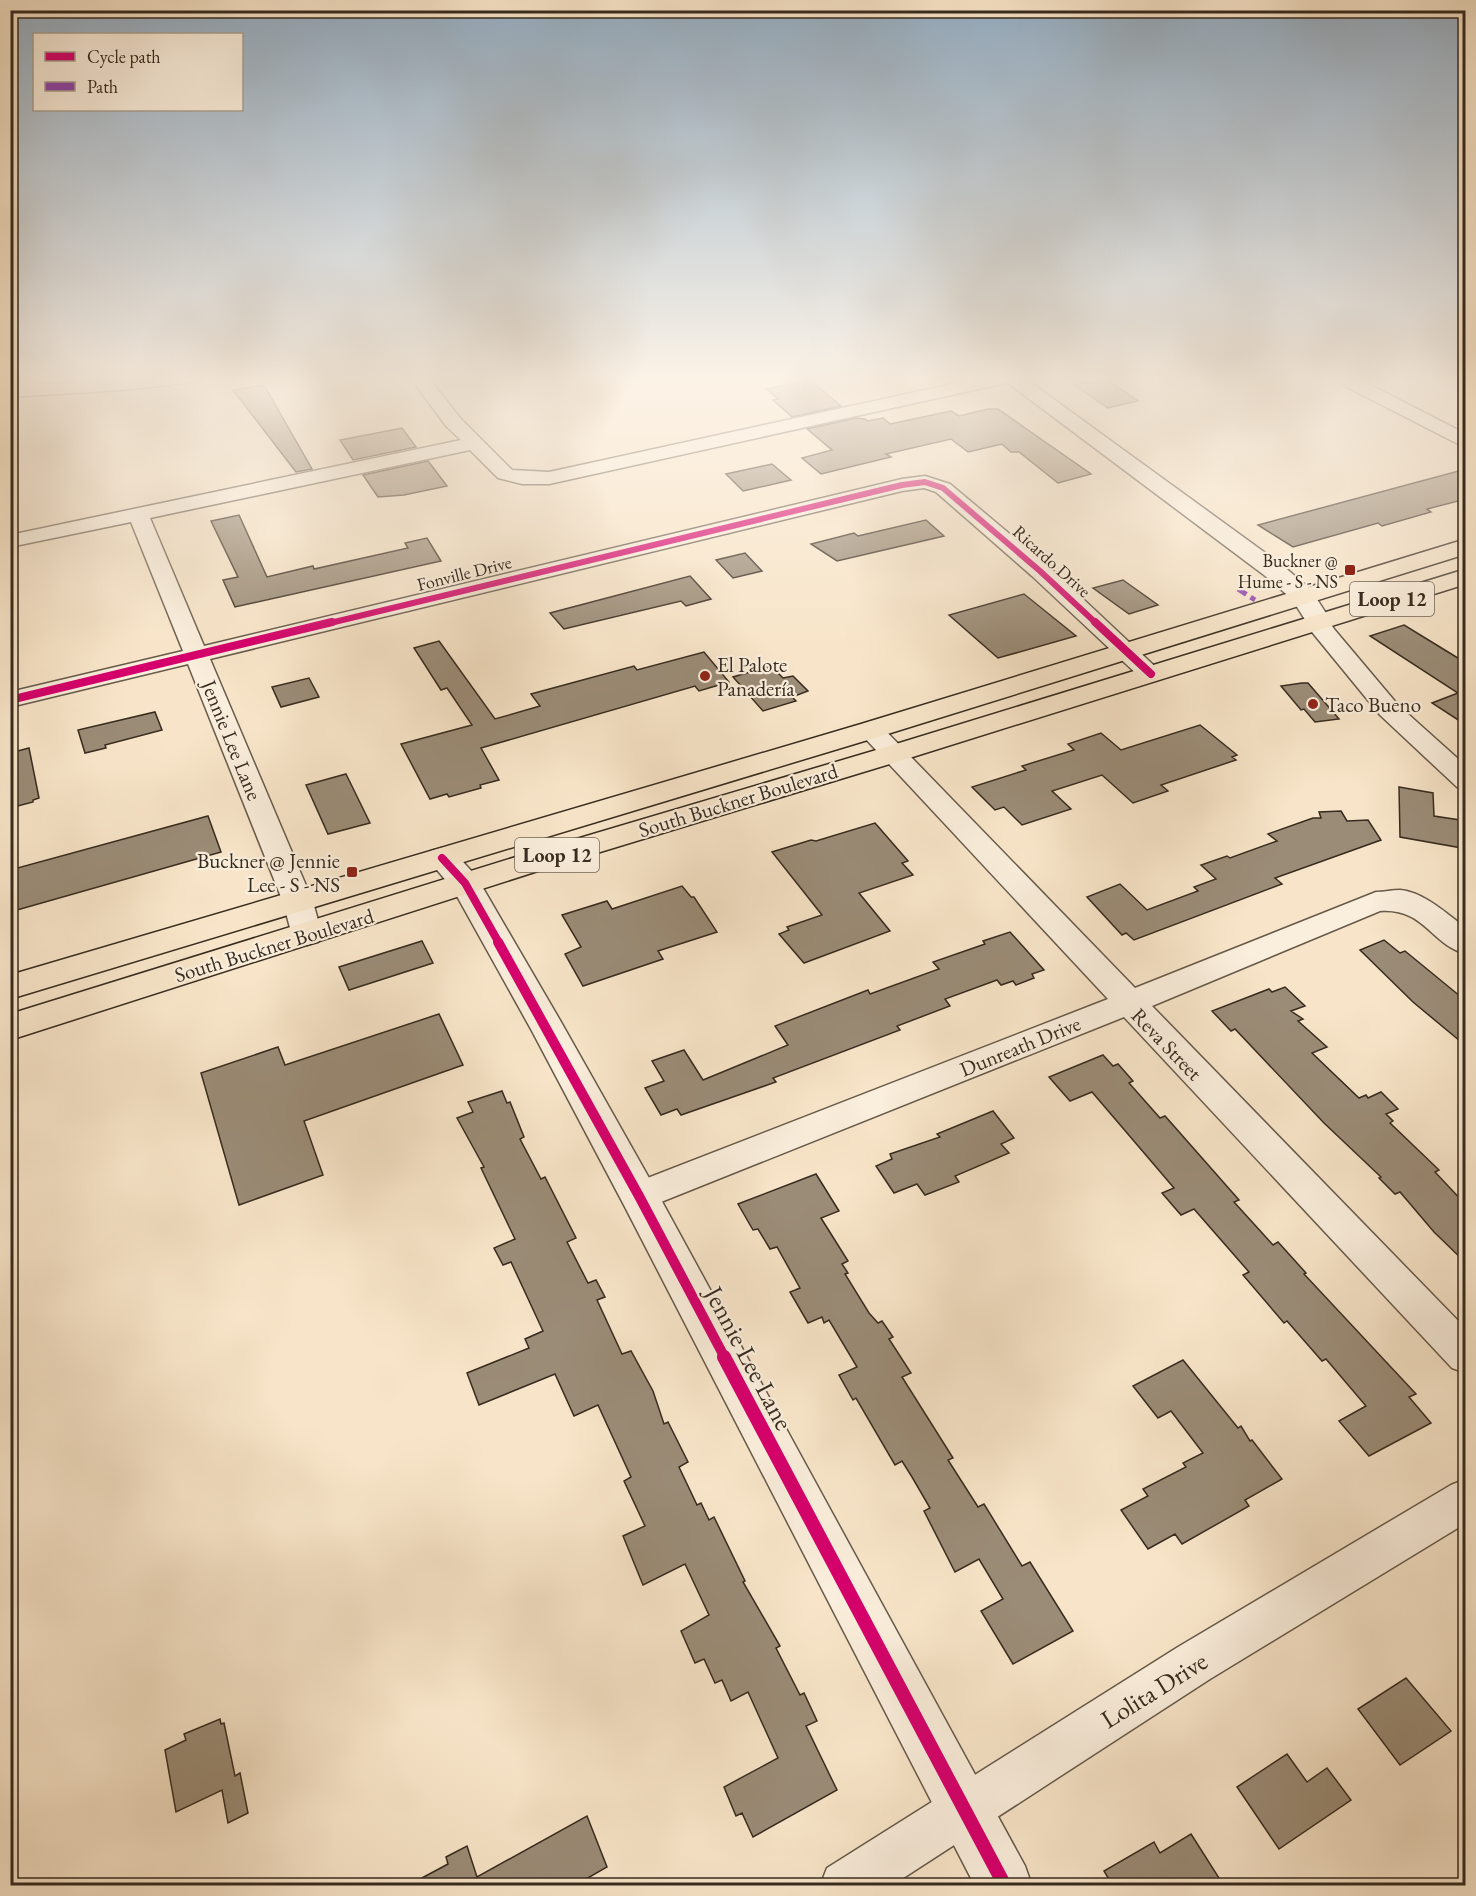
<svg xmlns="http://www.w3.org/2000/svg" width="1476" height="1896" viewBox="0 0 1476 1896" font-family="'EB Garamond',serif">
<rect width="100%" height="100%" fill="#f8e5c9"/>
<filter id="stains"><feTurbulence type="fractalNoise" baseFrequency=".00333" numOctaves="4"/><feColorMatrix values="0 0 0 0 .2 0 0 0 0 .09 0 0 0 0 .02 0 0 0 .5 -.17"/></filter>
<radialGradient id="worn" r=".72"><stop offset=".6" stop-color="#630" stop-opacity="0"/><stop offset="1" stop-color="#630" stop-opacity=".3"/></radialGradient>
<!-- building -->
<g fill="#9b8c77" stroke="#372b1f" stroke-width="1.5">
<polygon points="1106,379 1138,401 1108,408 1074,385"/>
<polygon points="810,380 841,406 792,417 773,400 778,399 767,389"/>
<polygon points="264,385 312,469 296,472 233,390"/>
<polygon points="988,409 998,409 1091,474 1058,483 1019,452 1011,452 1002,444 968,452 951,439 886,454 891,457 821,474 802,458 832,450 807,429 856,418 865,419 868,421 883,418 890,424 951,411 959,416"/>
<polygon points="402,428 416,447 353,460 340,440"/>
<polygon points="428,461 447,486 404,495 378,497 363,475"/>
<polygon points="772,464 791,480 743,491 726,474"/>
<polygon points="1466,469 1466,499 1427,509 1431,512 1382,526 1378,523 1293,547 1258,525"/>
<polygon points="239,515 267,577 313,566 314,569 408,548 405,543 427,538 441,561 235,607 223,580 238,577 211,521"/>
<polygon points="926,520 944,536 837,561 811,544 854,533 858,536"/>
<polygon points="745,553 762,571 733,578 716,560"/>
<polygon points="690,576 711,599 686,606 681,601 564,629 550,613"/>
<polygon points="1123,580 1158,605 1129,614 1093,588"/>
<polygon points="1024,594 1076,636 998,658 949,615"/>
<polygon points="1404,625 1466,663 1466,725 1432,703 1458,693 1370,636"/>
<polygon points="439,641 495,719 540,706 531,694 634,666 637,670 704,652 729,682 699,691 695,686 481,748 499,780 480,785 481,788 449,797 447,794 430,799 401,744 472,725 447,688 441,690 414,648"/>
<polygon points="771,666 783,678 793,676 808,691 792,697 796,701 763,711 733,677"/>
<polygon points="309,678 319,697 281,707 272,687"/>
<polygon points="1302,683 1308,683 1339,719 1315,722 1304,709 1301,710 1281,686"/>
<polygon points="155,712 162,730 105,745 106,748 85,753 78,730"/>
<polygon points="1200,725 1237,755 1232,757 1236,760 1161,785 1168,791 1133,803 1102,775 1052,791 1071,809 1022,825 1004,807 995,810 972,787 1026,770 1022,766 1074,750 1068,744 1101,733 1121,750"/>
<polygon points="29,748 39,798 33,800 33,802 10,808 10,753"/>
<polygon points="346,774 370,823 328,834 306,785"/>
<polygon points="1399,787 1433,793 1434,816 1460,820 1462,848 1400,837"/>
<polygon points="1341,811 1347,821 1368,820 1381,840 1275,878 1282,884 1134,940 1126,933 1122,935 1087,897 1120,884 1147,910 1198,891 1194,887 1216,879 1201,865 1227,856 1230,858 1277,841 1268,834 1313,818 1321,818 1319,812"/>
<polygon points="208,816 221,852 10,912 10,870"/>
<polygon points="875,823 908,861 902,863 913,875 859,893 890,931 804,963 779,934 789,930 787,927 822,915 772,852 811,840 816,841"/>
<polygon points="682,886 691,897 694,897 717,932 658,951 663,959 583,986 565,954 581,947 562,915 607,901 612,909"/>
<polygon points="1010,932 1044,970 1032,974 1034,978 1016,985 1013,981 1001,985 997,980 945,999 950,1006 897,1026 900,1030 773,1078 776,1082 681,1115 677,1109 661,1115 645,1088 664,1081 652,1061 684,1050 703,1080 788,1045 775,1026 868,990 870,994 939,969 933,962 985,944 983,941"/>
<polygon points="1384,940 1400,953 1405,951 1466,1001 1466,1046 1413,1002 1360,950"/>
<polygon points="422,941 433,963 349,990 339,967"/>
<polygon points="1285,987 1305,1006 1291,1011 1303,1019 1298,1021 1327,1047 1312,1053 1359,1098 1366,1095 1368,1098 1381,1092 1398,1109 1386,1114 1393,1121 1390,1123 1439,1170 1435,1172 1466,1205 1466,1263 1434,1232 1400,1192 1395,1194 1379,1178 1381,1177 1324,1123 1235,1029 1231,1031 1212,1011 1269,989 1272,992"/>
<polygon points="439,1014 463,1065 304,1121 323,1175 239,1205 201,1073 278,1047 285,1065"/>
<polygon points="1103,1055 1113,1066 1118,1064 1133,1081 1129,1083 1160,1118 1165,1116 1239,1200 1234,1202 1273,1245 1278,1242 1306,1273 1304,1274 1416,1394 1409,1397 1431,1423 1369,1456 1339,1421 1366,1406 1326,1359 1322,1361 1287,1321 1284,1323 1243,1275 1249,1272 1194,1209 1181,1215 1162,1193 1174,1188 1092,1092 1070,1101 1049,1077"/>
<polygon points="502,1091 507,1103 510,1102 524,1137 520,1139 541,1179 545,1177 576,1238 567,1242 588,1283 596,1280 605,1297 597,1300 622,1354 631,1351 653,1391 664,1424 668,1422 688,1462 679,1467 697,1505 701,1503 709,1520 714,1517 745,1581 743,1582 780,1646 776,1648 800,1695 804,1693 817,1721 806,1726 837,1790 753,1837 742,1813 736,1816 724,1787 778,1758 748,1692 731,1701 722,1680 715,1683 704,1659 695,1663 681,1631 709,1615 685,1564 643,1585 623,1536 645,1526 624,1481 631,1477 598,1405 574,1416 555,1374 479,1405 467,1373 529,1348 525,1339 543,1331 511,1262 503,1265 494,1248 515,1239 481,1168 484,1167 457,1118 473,1112 468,1102"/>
<polygon points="993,1111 1014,1138 1001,1144 1009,1153 955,1176 959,1182 925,1195 917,1184 894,1193 876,1166 892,1159 890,1154 940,1137 937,1134"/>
<polygon points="816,1174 839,1211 821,1218 848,1261 842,1264 848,1273 845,1274 869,1313 878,1323 882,1321 893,1337 889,1339 911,1373 902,1377 953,1458 948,1460 978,1507 984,1504 1022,1566 1030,1562 1073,1631 1013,1664 981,1611 1003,1599 979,1559 955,1572 924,1511 930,1508 912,1477 902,1461 895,1465 856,1398 853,1400 839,1375 857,1367 829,1320 824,1323 822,1317 808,1323 790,1292 800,1288 777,1247 770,1249 758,1229 753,1230 738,1204"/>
<polygon points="1183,1360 1238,1428 1241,1426 1250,1441 1252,1440 1282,1479 1245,1500 1249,1506 1182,1544 1175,1534 1148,1549 1121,1510 1148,1496 1143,1489 1186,1467 1183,1463 1203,1453 1171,1411 1158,1418 1133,1386"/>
<polygon points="1406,1678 1451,1731 1400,1765 1358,1709"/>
<polygon points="220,1719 221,1724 224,1723 235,1776 240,1773 248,1813 228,1823 222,1790 176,1812 165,1750 186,1740 184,1734"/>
<polygon points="1287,1754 1307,1782 1327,1768 1351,1800 1279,1849 1237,1787"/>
<polygon points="587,1816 607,1867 574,1886 407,1886 448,1864 446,1857 467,1846 477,1877"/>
<polygon points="1191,1834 1219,1878 1207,1886 1113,1886 1104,1871 1154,1842 1160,1853"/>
</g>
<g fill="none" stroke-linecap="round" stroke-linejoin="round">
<defs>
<g id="minor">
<polygon points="145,377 206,377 197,382 123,390 10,397 10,387"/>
<polygon points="410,377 428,377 460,418 512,470 549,472 984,377 1019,377 1010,382 549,484 522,484 498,478 470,450 150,518 204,646 902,479 925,476 950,484 1048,566 1163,674 1160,679 1151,681 1142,679 1032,576 936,492 924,488 902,491 210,659 313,902 322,935 318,942 307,945 296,942 292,935 283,902 188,664 10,707 10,692 183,651 131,522 10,547 10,535 461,440 446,426"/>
<polygon points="1332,377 1355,377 1466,434 1466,448 1335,381"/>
<polygon points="1318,614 1326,616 1334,629 1398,705 1466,766 1466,789 1457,787 1380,715 1312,632 1307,621 1310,616"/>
<path d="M 871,722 L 880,725 L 1135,988 L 1376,892 C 1384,892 1392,890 1400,890 C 1424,892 1447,914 1466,928 L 1466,954 C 1430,944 1425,908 1380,911 L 1152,1006 L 1466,1329 L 1466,1373 L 1452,1368 L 1124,1017 L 651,1206 L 639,1210 L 627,1206 L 621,1196 L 627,1186 L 1108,999 L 862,735 L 858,730 L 862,725 Z"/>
<polygon points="1466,1479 1466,1523 1210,1679 891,1886 820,1886 827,1868 1178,1647 1451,1485"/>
</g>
<g id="tertiary">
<polygon points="22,377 47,377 44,381 10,398 10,384"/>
<polygon points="1000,377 1023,377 1282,565 1311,590 1331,621 1327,626 1318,629 1309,626 1292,599 1264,575"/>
<polygon points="442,848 453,851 476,876 561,1022 653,1185 1025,1866 1032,1886 975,1886 625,1207 532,1031 453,889 427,858 431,851"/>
</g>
<g id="primary">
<polygon points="1466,539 1466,554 881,736 10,999 10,975 861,724"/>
<polygon points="1466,569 1466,584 903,760 541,870 10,1040 10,1014 519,856 883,748"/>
</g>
</defs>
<!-- minor casing -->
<use href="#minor" stroke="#675a4a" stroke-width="3"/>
<!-- tertiary casing -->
<use href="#tertiary" stroke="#675a4a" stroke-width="3"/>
<!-- primary casing -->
<use href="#primary" stroke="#372b1f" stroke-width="3"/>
<!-- minor -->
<use href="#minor" fill="#faeedc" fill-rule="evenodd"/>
<!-- tertiary -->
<use href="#tertiary" fill="#faeedc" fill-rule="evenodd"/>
<!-- primary -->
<use href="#primary" fill="#f8e5c9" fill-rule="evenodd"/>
<!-- quiet -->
<polyline stroke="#8e44ad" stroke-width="5" stroke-dasharray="10 5" stroke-linecap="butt" points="1238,589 1255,600"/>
<defs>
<polyline id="cycleway-far3" points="326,624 902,485 925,482 943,488 1040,571 1097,624"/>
<g id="cycleway-far2">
<polyline points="1095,622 1151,674"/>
<polyline points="10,700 332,622"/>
<polyline points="442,858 465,883 499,943"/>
</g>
<polyline id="cycleway-far1" points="498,942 639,1196 725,1358"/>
<polyline id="cycleway" points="724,1357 1005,1886"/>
</defs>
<!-- cycleway-far3 casing -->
<use href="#cycleway-far3" stroke="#faeedc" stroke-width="8"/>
<!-- cycleway-far2 casing -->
<use href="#cycleway-far2" stroke="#faeedc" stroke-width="10"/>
<!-- cycleway-far1 casing -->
<use href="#cycleway-far1" stroke="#faeedc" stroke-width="14"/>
<!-- cycleway casing -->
<use href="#cycleway" stroke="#faeedc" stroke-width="17"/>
<!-- cycleway-far3 -->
<use href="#cycleway-far3" stroke="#d6006c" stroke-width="6"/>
<!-- cycleway-far2 -->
<use href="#cycleway-far2" stroke="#d6006c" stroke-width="8"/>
<!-- cycleway-far1 -->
<use href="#cycleway-far1" stroke="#d6006c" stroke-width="10"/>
<!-- cycleway -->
<use href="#cycleway" stroke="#d6006c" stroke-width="14"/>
</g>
<!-- sky -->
<linearGradient id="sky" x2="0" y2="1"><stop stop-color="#94aec4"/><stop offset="0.59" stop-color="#fcf3e7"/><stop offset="1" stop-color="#fcf3e7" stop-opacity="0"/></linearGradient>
<rect width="1476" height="643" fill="url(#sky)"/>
<!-- markers -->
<g fill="#8f2418" stroke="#faeedc" stroke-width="2">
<rect x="1344" y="564" width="12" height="12" rx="3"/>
<circle cx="705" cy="676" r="6"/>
<circle cx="1313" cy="704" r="6"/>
<rect x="346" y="866" width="12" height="12" rx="3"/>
</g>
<g text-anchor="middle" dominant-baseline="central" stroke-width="4.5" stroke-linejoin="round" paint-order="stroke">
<!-- far-poi labels -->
<g font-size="18" fill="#372b1f" stroke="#faeedc" text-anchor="end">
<text x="1338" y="560">Buckner @<tspan x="1338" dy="21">Hume - S - NS</tspan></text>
</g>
<!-- far-street labels -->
<g font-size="18" fill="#372b1f" stroke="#faeedc">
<text transform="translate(1052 561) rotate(42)">Ricardo Drive</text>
<text transform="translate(464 573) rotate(-14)">Fonville Drive</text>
</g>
<!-- shield labels -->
<g fill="#faeedc" stroke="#726658" stroke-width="1.5">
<rect x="1350" y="582" width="84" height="34" rx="4.5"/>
<rect x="515" y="838" width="84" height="34" rx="4.5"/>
</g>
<g font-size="20" font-weight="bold" fill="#372b1f">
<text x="1392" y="599">Loop 12</text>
<text x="557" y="855">Loop 12</text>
</g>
<!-- poi labels -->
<g font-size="21" fill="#372b1f" stroke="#faeedc" text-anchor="start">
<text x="717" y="664">El Palote<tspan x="717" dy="24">Panadería</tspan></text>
<text x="1325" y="704">Taco Bueno</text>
<text x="340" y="860" text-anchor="end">Buckner @ Jennie<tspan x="340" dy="24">Lee - S - NS</tspan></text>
</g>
<!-- street labels -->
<g font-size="21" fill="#372b1f" stroke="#faeedc">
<text transform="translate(232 740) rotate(68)">Jennie Lee Lane</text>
<text transform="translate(738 800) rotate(-17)">South Buckner Boulevard</text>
<text transform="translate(274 945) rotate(-17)">South Buckner Boulevard</text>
<text transform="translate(1167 1044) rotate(46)">Reva Street</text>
<text transform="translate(1020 1046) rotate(-22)">Dunreath Drive</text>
</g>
<!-- near-street labels -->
<g font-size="26" fill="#372b1f" stroke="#faeedc">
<text transform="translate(749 1358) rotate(62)">Jennie Lee Lane</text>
<text transform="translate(1154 1690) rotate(-32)">Lolita Drive</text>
</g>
</g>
<!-- margin -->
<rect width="1476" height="1896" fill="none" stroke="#f8e5c9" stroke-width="36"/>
<rect x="12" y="12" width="1452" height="1872" fill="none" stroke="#372b1f" stroke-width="3"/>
<rect x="18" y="18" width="1440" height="1860" fill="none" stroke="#372b1f" stroke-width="1.5"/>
<!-- legend -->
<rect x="33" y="33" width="210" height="78" fill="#faeedc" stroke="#aca090" stroke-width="1.5"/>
<rect x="45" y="52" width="30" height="9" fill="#d6006c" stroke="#aca090" stroke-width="1.5"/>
<text x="87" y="63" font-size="18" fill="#372b1f">Cycle path</text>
<rect x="45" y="82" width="30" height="9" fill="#8e44ad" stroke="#aca090" stroke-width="1.5"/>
<text x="87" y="93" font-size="18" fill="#372b1f">Path</text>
<rect width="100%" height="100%" filter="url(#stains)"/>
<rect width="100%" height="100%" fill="url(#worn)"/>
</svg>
